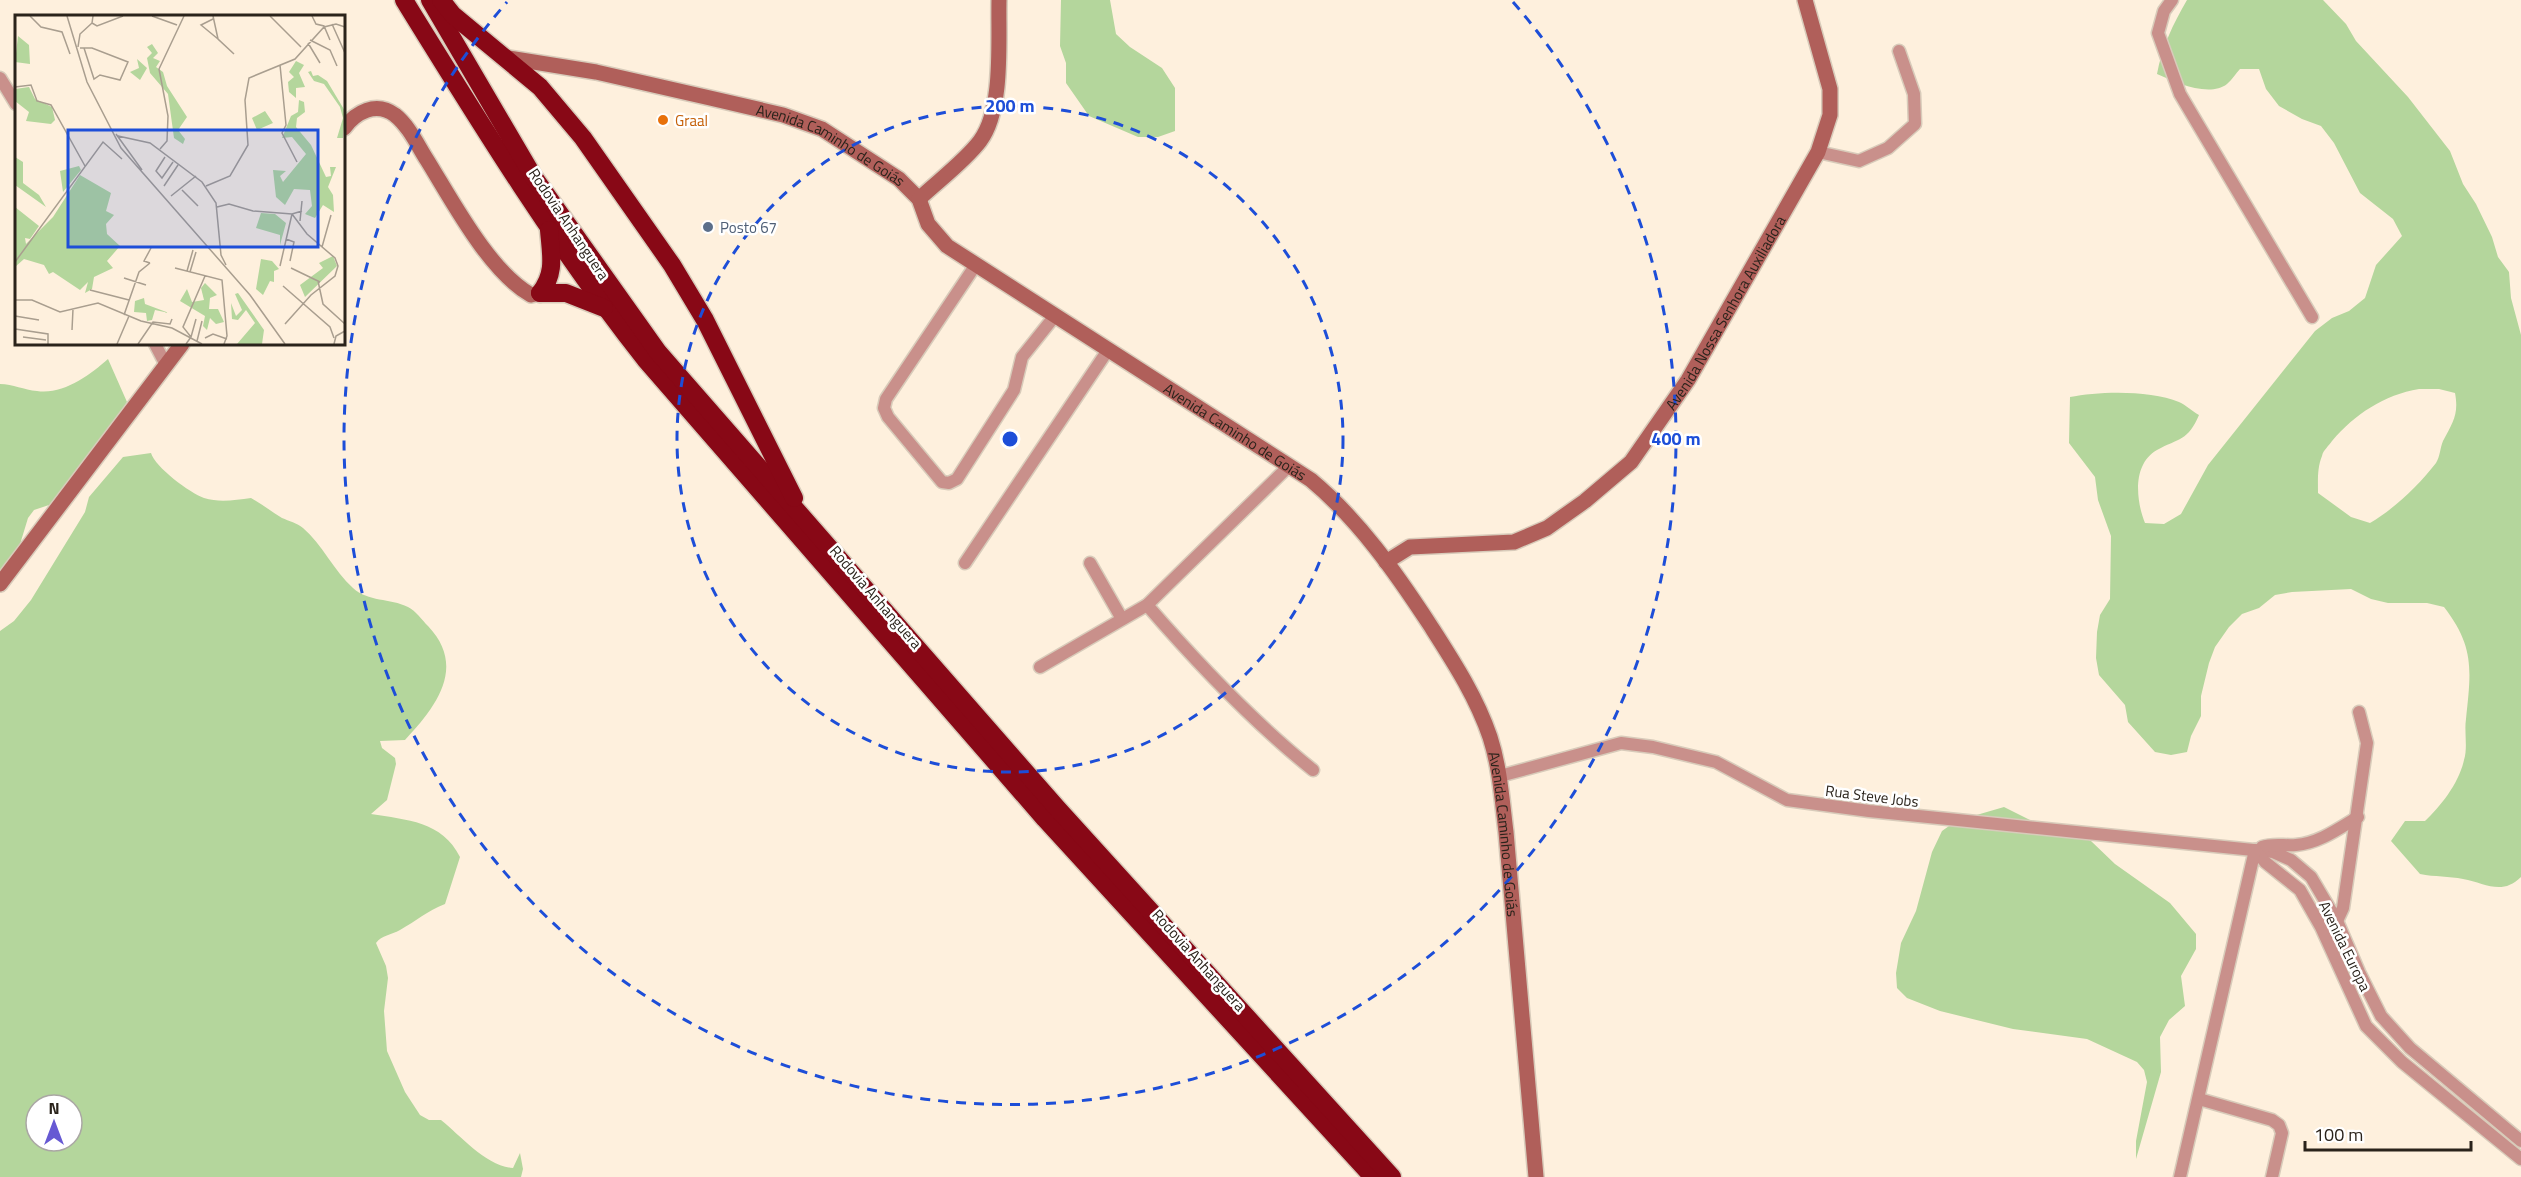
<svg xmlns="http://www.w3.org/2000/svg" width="2521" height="1177" viewBox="0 0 2521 1177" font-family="'Titillium Web',sans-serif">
<rect width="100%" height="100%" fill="#fef0dd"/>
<!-- green -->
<g fill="#b4d69c" fill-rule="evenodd">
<polygon points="1061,0 1110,0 1116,34 1130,47 1162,68 1175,88 1175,131 1158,137 1138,137 1089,116 1066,83 1066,63 1060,46"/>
<path d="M 2187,0 L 2323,0 L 2346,24 L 2356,41 L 2408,97 L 2450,151 L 2463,184 L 2476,204 L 2492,237 L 2498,257 L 2509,272 L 2511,298 L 2521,335 L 2521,877 C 2502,896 2485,883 2463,879 C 2449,876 2435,877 2420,874 L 2391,841 L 2405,821 L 2425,821 C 2441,806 2459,783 2464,760 C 2468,747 2464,732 2466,719 C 2471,671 2475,647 2444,607 L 2427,603 L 2388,603 L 2371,599 L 2351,589 L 2292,592 L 2275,595 L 2259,608 L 2242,614 L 2229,627 L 2215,647 L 2209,663 L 2201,696 L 2201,716 L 2191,736 L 2187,752 L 2171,755 L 2155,752 L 2128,722 L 2125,705 L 2099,675 L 2096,658 L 2097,632 L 2100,615 L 2110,599 L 2111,536 L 2098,500 L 2095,477 L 2069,443 L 2070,397 C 2099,391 2151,390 2179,402 C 2186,405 2192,411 2199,415 C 2188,441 2179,438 2157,450 C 2132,464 2136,501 2145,523 L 2164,524 L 2181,514 L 2208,465 L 2315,331 L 2332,318 L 2349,311 L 2365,298 L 2376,265 L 2402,236 L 2393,219 L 2360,193 L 2334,143 L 2321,126 L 2302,119 L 2279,106 L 2266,89 L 2259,69 L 2240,69 C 2236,73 2232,80 2227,84 C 2209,98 2175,82 2157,74 C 2162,47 2173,24 2187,0 ZM 2419,389 L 2439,389 L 2455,393 C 2459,414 2453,422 2443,441 C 2440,448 2440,457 2436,463 C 2419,485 2394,509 2370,523 L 2351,517 L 2318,493 C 2318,481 2317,468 2322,456 C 2323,450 2329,446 2332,441 C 2355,414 2384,395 2419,389 Z"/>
<path d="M 108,359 L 127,402 L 90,460 L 52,504 L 34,510 L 28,518 L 14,564 L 0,585 L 0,384 C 13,384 24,390 37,391 C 63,395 90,375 108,359 Z"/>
<path d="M 151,453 C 155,467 190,493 204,498 C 220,503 235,500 251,498 C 262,504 272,512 282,518 C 289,521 297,523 303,528 C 322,544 334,571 353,588 C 368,602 390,598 408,607 C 416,611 422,620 428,626 C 467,667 436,707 405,740 L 380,741 L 382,748 L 395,758 L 396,764 L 387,800 L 371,814 C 407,820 442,821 460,857 L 445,904 C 427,911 416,921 400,930 C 391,935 382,935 376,943 L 386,966 L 388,978 L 384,1011 L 387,1051 L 405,1092 L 420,1115 L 429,1120 L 441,1120 C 461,1136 486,1166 513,1168 L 520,1153 L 523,1169 L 521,1177 L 0,1177 L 0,631 L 14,621 L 31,600 L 85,512 L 89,497 L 123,457 ZM 36,1105 L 72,1105 L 72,1141 L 36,1141 Z"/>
<polygon points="2004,807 2046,828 2077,835 2091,841 2115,864 2170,903 2196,934 2196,949 2181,976 2185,1006 2169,1020 2160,1037 2161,1072 2136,1159 2136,1141 2147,1082 2144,1070 2137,1062 2087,1039 2013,1029 1940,1011 1907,998 1897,988 1896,973 1901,943 1916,911 1932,852 1942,831 1956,821"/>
</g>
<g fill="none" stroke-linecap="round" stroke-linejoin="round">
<defs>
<g id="street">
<polyline points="2172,0 2164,11 2158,33 2180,94 2312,317"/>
<polyline points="0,78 16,104"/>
<polyline points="1818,152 1859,161 1888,148 1915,124 1914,94 1899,51"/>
<polyline points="975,266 886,399 884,408 888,417 942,482 949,483 957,479 1014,390 1022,357 1054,317"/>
<polyline points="155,344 166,365"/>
<polyline points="965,563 1108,350"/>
<polyline points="1090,563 1122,619"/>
<path d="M 1147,605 C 1198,664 1252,721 1313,770"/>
<polyline points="1040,667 1147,605 1289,466"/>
<polyline points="1500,776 1621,743 1653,747 1716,762 1787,800 1869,811 2273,852 2291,860 2311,877 2337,921 2359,972 2381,1016 2410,1048 2521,1141"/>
<path d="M 2262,847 C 2273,843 2284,846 2296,845 C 2319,843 2338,829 2358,817"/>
<polyline points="2255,850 2265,862 2300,890 2321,927 2366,1026 2402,1062 2521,1159"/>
<polyline points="2332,922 2337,921 2343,908 2367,743 2359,712"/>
<polyline points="2199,1099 2272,1120 2279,1125 2282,1133 2272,1177"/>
<polyline points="2180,1177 2255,850"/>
</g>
<g id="secondary">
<path id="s1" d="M 503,57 L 596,72 L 710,98 L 783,115 L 822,129 L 899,179 L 919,199 L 928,224 L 947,246 L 1311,480 C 1359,520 1396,573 1430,625 C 1453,661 1476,696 1490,737 C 1500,768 1502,800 1506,832 L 1536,1177"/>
<path d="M 344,128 C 356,112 376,101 395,115 C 409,126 418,146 427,160 C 453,202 489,271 531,295 L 540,293"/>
<path d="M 919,199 C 938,181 965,161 980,141 C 1004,109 998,39 999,0"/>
<path id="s2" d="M 1386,562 L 1410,547 L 1514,542 L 1547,528 L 1585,501 L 1631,462 L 1688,380 L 1818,152 L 1830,115 L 1830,89 L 1805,0"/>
<polyline points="0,584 182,344"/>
</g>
<g id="highway">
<path d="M 404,0 C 480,123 555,245 645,359 L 1045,819 L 1373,1177"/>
<polyline points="430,0 533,176 658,352 1057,808 1392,1177"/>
<polyline points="441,0 453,15 540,87 583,138 672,265 705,320 794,498"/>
<path d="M 540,293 C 556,273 551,255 549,230"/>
<polyline points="540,293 566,293 604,308"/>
</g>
</defs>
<!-- street casing -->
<use href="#street" stroke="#d8cbba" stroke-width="15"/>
<!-- secondary casing -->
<use href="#secondary" stroke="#d8cbba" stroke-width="18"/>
<!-- highway casing -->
<use href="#highway" stroke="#d8cbba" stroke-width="21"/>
<!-- street -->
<use href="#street" stroke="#c9908b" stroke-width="12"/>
<!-- secondary -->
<use href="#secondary" stroke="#b05f5a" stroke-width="15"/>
<!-- highway -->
<use href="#highway" stroke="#880816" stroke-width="18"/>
</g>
<!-- distance rings -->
<g fill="none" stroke="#1d4ed8" stroke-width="3" stroke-dasharray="10 8">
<circle cx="1010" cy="439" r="333"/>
<path d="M1513 2A666 666 0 1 1 507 2"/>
</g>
<!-- markers -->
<circle fill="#e8710a" stroke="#fff" stroke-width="2" cx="663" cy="120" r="6"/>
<circle fill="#5c6f8a" stroke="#fff" stroke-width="2" cx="708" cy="227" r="6"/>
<g text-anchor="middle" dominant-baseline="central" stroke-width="5" stroke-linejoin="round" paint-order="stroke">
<!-- food labels -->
<g font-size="15" fill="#c56008" stroke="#fff" text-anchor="start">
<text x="675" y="120">Graal</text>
</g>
<!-- street labels -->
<g font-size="15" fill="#2a231b" stroke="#fff">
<text stroke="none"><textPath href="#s1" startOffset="342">Avenida Caminho de Goiás</textPath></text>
<text transform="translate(569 224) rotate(56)">Rodovia Anhanguera</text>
<text stroke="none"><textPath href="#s2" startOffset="452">Avenida Nossa Senhora Auxiliadora</textPath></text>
<text stroke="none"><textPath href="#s1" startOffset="846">Avenida Caminho de Goiás</textPath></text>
<text transform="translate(876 597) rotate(49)">Rodovia Anhanguera</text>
<text transform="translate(1872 796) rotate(7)">Rua Steve Jobs</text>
<text stroke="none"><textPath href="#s1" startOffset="1350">Avenida Caminho de Goiás</textPath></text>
<text transform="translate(2345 946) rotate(64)">Avenida Europa</text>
<text transform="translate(1199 960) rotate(48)">Rodovia Anhanguera</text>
</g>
<!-- service labels -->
<g font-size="15" fill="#4e5e75" stroke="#fff" text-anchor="start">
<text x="720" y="227">Posto 67</text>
</g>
</g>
<!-- overview -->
<g transform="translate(15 15)">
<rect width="330" height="330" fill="#fef0dd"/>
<path d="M 3,21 L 14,30 L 15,49 L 0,47 ZM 137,29 L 143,38 L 138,43 L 145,46 L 141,52 L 148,57 L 152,71 L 172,102 L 163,115 L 170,124 L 168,129 L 159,123 L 153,79 L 135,58 L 132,43 L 137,38 L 132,32 ZM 122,44 L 132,53 L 125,65 L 115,57 L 124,53 ZM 281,46 L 289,50 L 284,58 L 290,72 L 281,73 L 281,83 L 274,77 L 273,67 L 279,62 L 274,57 ZM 296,56 L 298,61 L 303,60 L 312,66 L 330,96 L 328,123 L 322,123 L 328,103 L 325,92 L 309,69 L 299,66 L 293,57 ZM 14,72 L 20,84 L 37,92 L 40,105 L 36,109 L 11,106 L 14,97 L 0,86 L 0,74 ZM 284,85 L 289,87 L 290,97 L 282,103 L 281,112 L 296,130 L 311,162 L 316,161 L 315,152 L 321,152 L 313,172 L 318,180 L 319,197 L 308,190 L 300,203 L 290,199 L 297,191 L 295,175 L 279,174 L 270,190 L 261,182 L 258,155 L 271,156 L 265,161 L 268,167 L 291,139 L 277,122 L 267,123 L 276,101 L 283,97 ZM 250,96 L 258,108 L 242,115 L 237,103 ZM 0,142 L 8,147 L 8,168 L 24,180 L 31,192 L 0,170 ZM 64,151 L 66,155 L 48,177 L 45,156 ZM 65,160 L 96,178 L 91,196 L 99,200 L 91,209 L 92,219 L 105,231 L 92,246 L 98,253 L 79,262 L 77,274 L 70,278 L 73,267 L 65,275 L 38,257 L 34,259 L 29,250 L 9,244 L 0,252 L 0,192 L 24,211 L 15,224 L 10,223 L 11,229 L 38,202 ZM 246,198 L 260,199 L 271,208 L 265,230 L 265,220 L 241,213 ZM 318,241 L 322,251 L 290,282 L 285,270 L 308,253 L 304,248 ZM 246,244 L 257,246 L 264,254 L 259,256 L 259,267 L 255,266 L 248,280 L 241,274 ZM 190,268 L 202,280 L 195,283 L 194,294 L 203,294 L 209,307 L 201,309 L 195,303 L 192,315 L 188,311 L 190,301 L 165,286 L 172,274 L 177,287 L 189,285 L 186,273 ZM 223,278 L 249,315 L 247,329 L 222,329 L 240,308 L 231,295 L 223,305 L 217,304 L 216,288 L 221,301 L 227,295 L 220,279 ZM 129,283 L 130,289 L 154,298 L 140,295 L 137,305 L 132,306 L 131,298 L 119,297 L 120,286 Z" fill="#b4d69c"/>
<path fill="none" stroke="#a99e8f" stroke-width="1.5" d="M 15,1 L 26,12 L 47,17 L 55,39M 52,1 L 72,67 L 106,133 L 235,280 L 270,329M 78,1 L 77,8 L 82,11 L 108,1M 137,1 L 162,10M 198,1 L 203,24 L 219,39M 255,1 L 286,32M 297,1 L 301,9 L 309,11 L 315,25M 198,4 L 186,10 L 203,24M 317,9 L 330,38M 295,25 L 315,35 L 322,51M 293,28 L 305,48M 63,32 L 65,19 L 77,8M 65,33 L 77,33 L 113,47 L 105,65 L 85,60 L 79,64 L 69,33M 265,50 L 271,110 L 267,118 L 282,147M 0,72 L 16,70 L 22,86 L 36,90 L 70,151M 101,119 L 127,155M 103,121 L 135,128 L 187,167 L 201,188 L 206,240 L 211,250M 145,134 L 152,126 L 153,101 L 144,54 L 169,1M 150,142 L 141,156 L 147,163 L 158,147M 149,171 L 163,150M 191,171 L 215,161 L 233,130 L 230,85 L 234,63 L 280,44 L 309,12 L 321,9 L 330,12M 167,175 L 183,191M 156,181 L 181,161M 202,192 L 214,189 L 238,196 L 277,199 L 287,196M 285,206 L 287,186M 271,224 L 279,227 L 275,246M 307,232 L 316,200M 0,247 L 88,127 L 107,144M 135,248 L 129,246 L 136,233M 265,251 L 277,199M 160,253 L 207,265 L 212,321 L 209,329M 276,253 L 305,267M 172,256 L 178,235M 175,257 L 181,237M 109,263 L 131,270M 303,266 L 308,289 L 330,309M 268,271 L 315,312 L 319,323M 75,275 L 114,285M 0,285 L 17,285 L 45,297 L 83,288 L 126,306 L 157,313 L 187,329M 109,300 L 124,257 L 135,248M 0,301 L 24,305M 270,309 L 296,280 L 320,261 L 323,251 L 320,243 L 292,219 L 277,199M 0,314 L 33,319 L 33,329M 57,315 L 58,294M 8,322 L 31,325M 176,322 L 181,304M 190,323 L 198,319 L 212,324M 182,326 L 187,306M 102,329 L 114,301M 123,329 L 138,307 L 155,309 L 157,304M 171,329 L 176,322 L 168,312 L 190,261M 319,329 L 321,321 L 330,316"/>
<path fill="#1d4ed8" fill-opacity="0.15" stroke="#1d4ed8" stroke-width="3" d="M 53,115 L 303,115 L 303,232 L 53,232 Z"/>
<rect width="330" height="330" fill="none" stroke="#2a231b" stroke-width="3"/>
</g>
<circle cx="1010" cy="439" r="9" fill="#1d4ed8" stroke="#fff" stroke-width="3"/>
<g font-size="18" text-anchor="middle" font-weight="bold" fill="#1d4ed8" stroke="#fff" stroke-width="5" stroke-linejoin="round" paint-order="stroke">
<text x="1010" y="112">200 m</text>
<text x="1676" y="445">400 m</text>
</g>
<!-- north arrow -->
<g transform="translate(54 1123)"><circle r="28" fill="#ffffff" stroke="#aaa7a4" stroke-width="1.5"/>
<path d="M0-4.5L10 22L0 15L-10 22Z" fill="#6659d3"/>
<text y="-9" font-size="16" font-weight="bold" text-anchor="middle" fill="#2a231b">N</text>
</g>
<!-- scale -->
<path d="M2305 1141v9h166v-9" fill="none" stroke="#2a231b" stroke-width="3"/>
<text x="2314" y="1141" font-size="18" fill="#2a231b" stroke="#ffffff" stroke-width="4.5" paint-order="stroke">100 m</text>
</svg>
